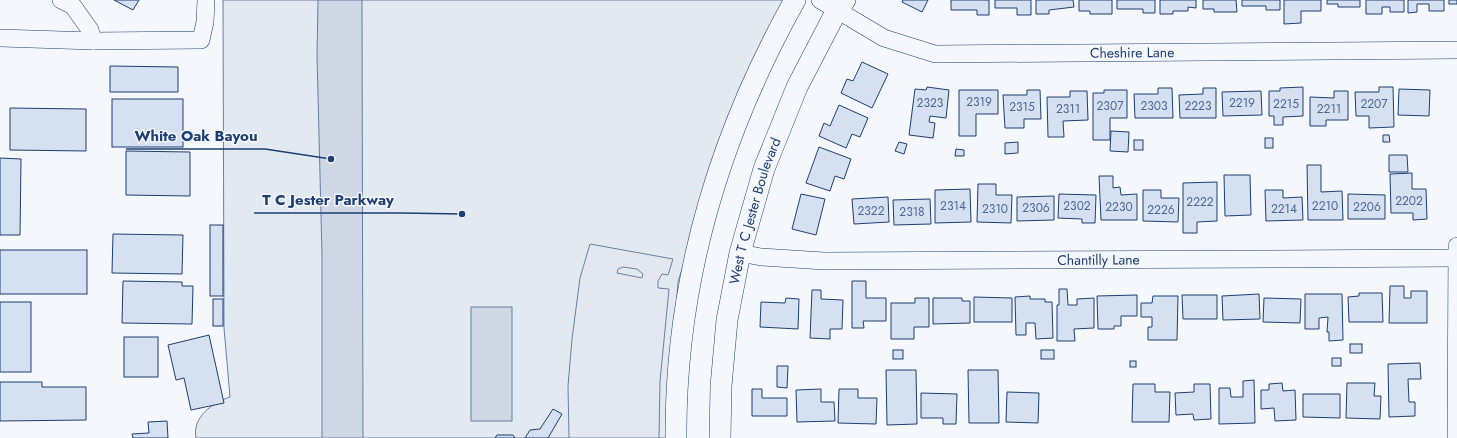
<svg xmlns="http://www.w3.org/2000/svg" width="1457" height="438" viewBox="0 0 1457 438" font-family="Jost,sans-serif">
<rect width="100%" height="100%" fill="#f4f7fb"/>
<!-- green -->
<path fill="#e3e9f0" stroke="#687fa3" d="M 223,0 L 786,0 L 685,259 L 678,282 L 667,438 L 196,438 C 192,417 212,403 230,397 L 224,328 Z"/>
<!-- parking -->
<path fill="#e3e8f0" stroke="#687fa3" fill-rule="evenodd" d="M 590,244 L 673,259 L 668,275 L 662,274 L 658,281 L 658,288 L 669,289 L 660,381 L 659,438 L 569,438 L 568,386 L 572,339 L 580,278 ZM 623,267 L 637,269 L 643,274 L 642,278 L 617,273 L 618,269 Z"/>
<!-- water -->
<g fill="#cfd7e4" stroke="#687fa3">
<polygon points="318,0 362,0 363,438 322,438 322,255 317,55"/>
<rect x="471" y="307" width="41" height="114"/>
</g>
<!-- building -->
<g fill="#d5e0f0" stroke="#1d3f73">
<polygon points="114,0 139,0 133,10"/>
<polygon points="903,0 928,0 922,12 902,2"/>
<polygon points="951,0 989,0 989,15 977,15 977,10 951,10"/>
<polygon points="995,0 1031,0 1031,15 1017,15 1017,8 995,8"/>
<polygon points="1036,0 1073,0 1074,7 1049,10 1049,14 1036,14"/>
<polygon points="1079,0 1112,0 1112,14 1090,14 1090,11 1079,11"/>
<polygon points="1117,0 1155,0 1155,13 1143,13 1143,9 1117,9"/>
<polygon points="1160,0 1196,0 1196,8 1188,7 1188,11 1173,11 1173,14 1160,14"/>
<polygon points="1203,0 1236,0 1237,12 1214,12 1214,9 1203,9"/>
<polygon points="1242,0 1280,0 1280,10 1266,10 1266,6 1242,6"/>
<polygon points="1284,0 1321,0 1321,11 1301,11 1301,23 1284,24"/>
<polygon points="1327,0 1360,0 1360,7 1338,7 1338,4 1327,4"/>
<polygon points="1366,0 1404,0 1404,12 1390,12 1390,7 1382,7 1382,14 1366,14"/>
<polygon points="1408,0 1444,0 1444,11 1429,11 1429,4 1417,4 1417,12 1408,13"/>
<rect x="1449" y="0" width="8" height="4"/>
<polygon points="862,62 888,74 872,108 841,93 847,79 853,81"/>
<polygon points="110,66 178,67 178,92 110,92"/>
<polygon points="927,87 949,90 946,118 930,116 929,122 935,123 933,138 909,135 915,89 926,90"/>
<polygon points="1303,87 1303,116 1283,117 1283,125 1274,125 1274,116 1269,116 1269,91 1280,91 1280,88"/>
<polygon points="1379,87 1393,87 1394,127 1369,128 1369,116 1356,116 1355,92 1379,92"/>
<polygon points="1158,88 1172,88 1173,118 1135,118 1134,94 1158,94"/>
<polygon points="1203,88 1216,88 1216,118 1180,118 1179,95 1203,94"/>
<polygon points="1399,89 1430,90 1429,116 1398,115"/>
<polygon points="959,90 998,90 998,114 976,114 976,136 959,136"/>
<polygon points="1027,90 1040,90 1041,119 1024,119 1024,128 1005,128 1003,95 1027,95"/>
<polygon points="1104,90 1127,90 1127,118 1110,118 1110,140 1093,140 1093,93 1104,93"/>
<polygon points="1070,91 1087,91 1088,120 1063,121 1064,137 1048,137 1047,97 1070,97"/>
<polygon points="1261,91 1262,115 1223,116 1222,92"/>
<polygon points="1334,91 1348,91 1348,120 1326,120 1326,126 1310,126 1310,97 1334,98"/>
<rect x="112" y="99" width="71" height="48"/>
<polygon points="839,105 868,118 860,137 852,134 846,148 819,136 824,123 830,126"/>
<polygon points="10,108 86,109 86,151 10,150"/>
<polygon points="1111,131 1129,132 1128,152 1110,151"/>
<polygon points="1383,135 1389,135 1390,142 1383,142"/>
<rect x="1265" y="138" width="8" height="10"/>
<rect x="1134" y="140" width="9" height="10"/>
<polygon points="899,142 907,144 904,154 895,151"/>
<polygon points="1018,142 1018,153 1005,154 1005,143"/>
<polygon points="819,147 851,159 844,179 835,176 830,191 806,183"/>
<polygon points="956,149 964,150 964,156 955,156"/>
<polygon points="126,151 190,152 190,196 126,195"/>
<polygon points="1389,155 1407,155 1408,172 1389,172"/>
<polygon points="0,158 21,159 20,235 0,235"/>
<polygon points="1307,165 1321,165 1321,192 1342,191 1343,220 1308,220"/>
<polygon points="1412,173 1412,189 1426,189 1427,219 1413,220 1413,213 1391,213 1390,174"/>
<polygon points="1224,175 1250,175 1251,215 1225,216"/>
<polygon points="1099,176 1113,176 1113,188 1120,187 1121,195 1137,194 1137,220 1101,220"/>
<polygon points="1217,182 1217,221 1197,222 1197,233 1183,233 1183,183"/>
<polygon points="978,184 996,184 996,195 1012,195 1011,223 977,222"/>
<polygon points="970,189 971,222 935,223 935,190"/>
<polygon points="1143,190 1161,190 1161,198 1179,198 1178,222 1143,221"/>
<polygon points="1265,190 1283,190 1283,198 1302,197 1303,220 1266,221"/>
<polygon points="801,194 825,199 816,235 792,229"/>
<polygon points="1059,194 1096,195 1095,223 1082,223 1082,219 1058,218"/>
<polygon points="1348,194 1385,195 1385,219 1348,219"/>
<polygon points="1054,196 1054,220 1017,221 1017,197"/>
<polygon points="888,197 889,222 854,224 852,199"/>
<polygon points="930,199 931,224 894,225 893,200"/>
<rect x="210" y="225" width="13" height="71"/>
<polygon points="113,234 183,235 182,274 112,273"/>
<rect x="0" y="250" width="87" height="44"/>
<polygon points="123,281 182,282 182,286 193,286 192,324 122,323"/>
<polygon points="852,281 866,281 866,298 886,298 886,321 863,321 864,328 852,328"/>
<polygon points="1390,286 1404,286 1404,298 1411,298 1411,291 1427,291 1427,323 1389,323"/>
<polygon points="1059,289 1067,289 1068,305 1077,305 1077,299 1094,298 1094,328 1074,329 1075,341 1057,341 1057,305 1059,305"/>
<polygon points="812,290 821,290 821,299 843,300 842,329 830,329 830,339 810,338"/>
<polygon points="1359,293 1382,293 1383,322 1349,322 1348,297 1359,296"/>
<polygon points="1259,294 1260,319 1223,320 1222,296"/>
<polygon points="1305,294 1342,294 1343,340 1329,341 1329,332 1327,332 1328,317 1319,318 1319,329 1305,329"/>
<polygon points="1137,295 1137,316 1121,316 1121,326 1114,326 1114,329 1098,329 1097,296"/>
<polygon points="1182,295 1217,295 1217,319 1183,319"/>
<polygon points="1030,296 1030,299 1045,299 1045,302 1052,302 1053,338 1036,339 1035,323 1026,323 1026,335 1016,335 1015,297"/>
<polygon points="1153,296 1178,296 1177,340 1148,340 1148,327 1152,327 1152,317 1141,317 1141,303 1152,303"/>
<polygon points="974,297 1012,298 1012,322 974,322"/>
<polygon points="786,298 799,299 798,329 760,327 761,302 785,303"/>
<polygon points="915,298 929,298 929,327 914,327 914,339 891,339 891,303 915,303"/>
<polygon points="933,298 962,298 962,301 970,301 970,323 933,324"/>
<polygon points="1264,298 1301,299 1300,323 1263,322"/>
<rect x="213" y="299" width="10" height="27"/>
<rect x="0" y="302" width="31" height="70"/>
<polygon points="209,335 224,403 191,410 184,378 176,380 168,345"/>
<rect x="124" y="337" width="34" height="40"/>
<rect x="1350" y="344" width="12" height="9"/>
<rect x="893" y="350" width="10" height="9"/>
<rect x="1041" y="350" width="13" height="9"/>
<rect x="1332" y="358" width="9" height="8"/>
<rect x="1130" y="361" width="6" height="6"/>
<polygon points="1420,363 1421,379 1408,379 1409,402 1415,402 1415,416 1389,417 1388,364"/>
<polygon points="777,366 788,366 787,388 777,387"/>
<polygon points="886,370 916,370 917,424 887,425"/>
<polygon points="968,370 998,370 999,423 969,423"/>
<polygon points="1254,380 1255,423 1219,424 1219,388 1230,388 1231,397 1243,397 1243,381"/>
<polygon points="0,382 42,382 42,387 86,387 86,420 0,421"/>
<polygon points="1282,383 1283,391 1295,390 1296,420 1275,421 1274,408 1261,409 1261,390 1269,390 1269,384"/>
<polygon points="1347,383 1375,383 1374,396 1381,396 1380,419 1346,418"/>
<polygon points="1133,384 1155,384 1155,392 1170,392 1169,422 1132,422"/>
<polygon points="1194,384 1210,384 1211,419 1194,420 1193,414 1176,415 1175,393 1194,392"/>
<polygon points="752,389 762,389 762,398 787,398 787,416 752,416"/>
<polygon points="821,389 821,402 834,402 835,421 797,422 796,390"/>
<polygon points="839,389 858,389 858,398 877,398 876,424 838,423"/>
<polygon points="1007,392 1039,393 1038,423 1006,422"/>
<polygon points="921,393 957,394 956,424 943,424 943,418 921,418"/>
<polygon points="1303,394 1340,394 1340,418 1303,417"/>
<polygon points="553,409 562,414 548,438 525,438 530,430 540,429"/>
<polygon points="167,421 168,438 133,438 132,434 149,433 148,422"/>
<polygon points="497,435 513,435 515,438 495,438"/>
</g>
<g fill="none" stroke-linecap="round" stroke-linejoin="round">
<defs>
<g id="minor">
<polyline points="61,0 73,6 90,30 93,41 201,40 205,22 206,0"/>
<path id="s1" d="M 820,0 L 884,38 L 935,54 L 1457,50"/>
<polyline points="0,38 93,41"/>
<path id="s2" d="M 740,253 L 761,257 L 824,261 L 1457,258"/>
<polyline points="1456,438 1457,246"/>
</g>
<g id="major">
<path d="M 676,438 C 675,282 719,136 795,0"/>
<path id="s3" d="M 720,438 L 721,386 L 727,320 L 740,253 L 764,169 L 797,87 L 837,10 L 845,0"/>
</g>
</defs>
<!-- minor casing -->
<use href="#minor" stroke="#1d3f73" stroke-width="18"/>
<!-- major casing -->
<use href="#major" stroke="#1d3f73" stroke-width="22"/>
<!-- minor -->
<use href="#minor" stroke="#f4f7fb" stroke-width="17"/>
<!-- major -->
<use href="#major" stroke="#f4f7fb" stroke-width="21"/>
</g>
<g text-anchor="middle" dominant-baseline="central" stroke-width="3" stroke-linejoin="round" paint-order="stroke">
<!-- number labels -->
<g font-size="12" fill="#4b6792">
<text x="979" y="102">2319</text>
<text x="930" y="103">2323</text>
<text x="1242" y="103">2219</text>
<text x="1286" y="104">2215</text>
<text x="1374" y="104">2207</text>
<text x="1110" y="106">2307</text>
<text x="1154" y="106">2303</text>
<text x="1198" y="106">2223</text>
<text x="1022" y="107">2315</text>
<text x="1068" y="109">2311</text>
<text x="1329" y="109">2211</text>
<text x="1409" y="201">2202</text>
<text x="1200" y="202">2222</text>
<text x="953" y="206">2314</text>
<text x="1077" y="206">2302</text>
<text x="1325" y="206">2210</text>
<text x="1119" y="207">2230</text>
<text x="1367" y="207">2206</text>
<text x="1036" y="208">2306</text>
<text x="995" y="209">2310</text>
<text x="1284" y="209">2214</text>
<text x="1161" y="210">2226</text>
<text x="871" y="211">2322</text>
<text x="912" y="212">2318</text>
</g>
<!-- street labels -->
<g font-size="14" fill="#1d3f73" stroke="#f4f7fb">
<text stroke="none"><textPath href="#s1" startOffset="325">Cheshire Lane</textPath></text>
<text stroke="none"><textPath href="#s3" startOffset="231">West T C Jester Boulevard</textPath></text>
<text stroke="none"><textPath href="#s2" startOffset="359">Chantilly Lane</textPath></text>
</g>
</g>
<!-- callouts -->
<path fill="none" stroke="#1d3f73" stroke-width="1.5" d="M331 159L265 149H126M462 214L402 213H254"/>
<g fill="#1d3f73" stroke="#f4f7fb" stroke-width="1.5">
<circle cx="331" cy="159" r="4"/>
<circle cx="462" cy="214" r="4"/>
</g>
<g font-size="15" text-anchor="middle" font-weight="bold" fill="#1d3f73" stroke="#f4f7fb" stroke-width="3" stroke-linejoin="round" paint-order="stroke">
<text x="196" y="141">White Oak Bayou</text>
<text x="328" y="205">T C Jester Parkway</text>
</g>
</svg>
